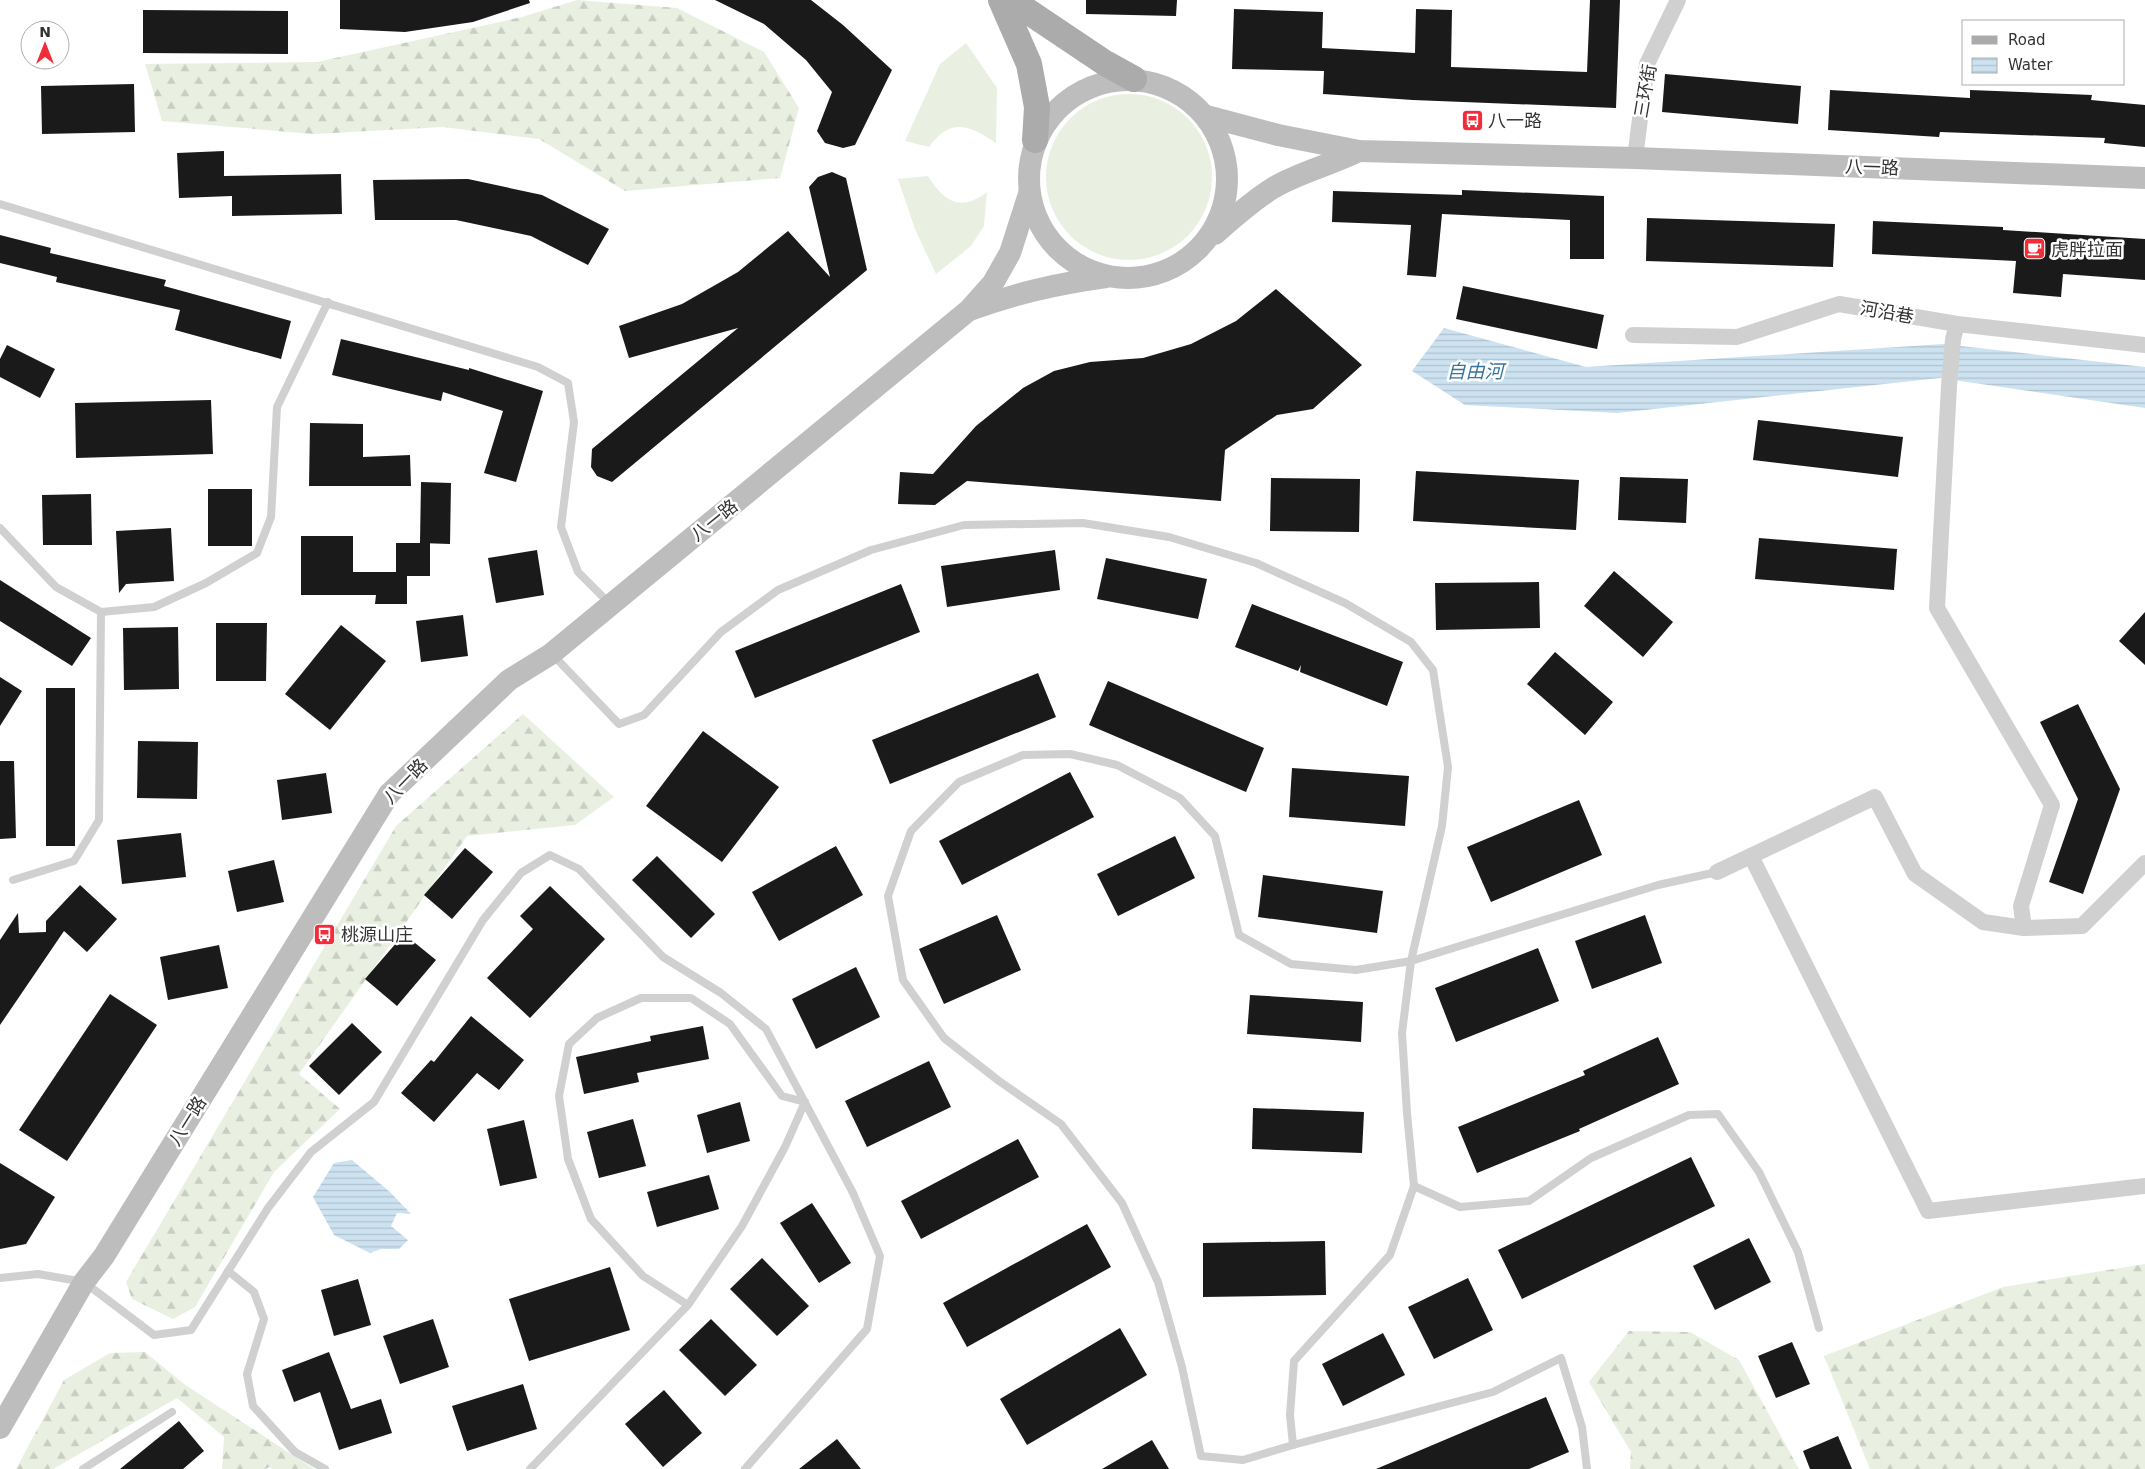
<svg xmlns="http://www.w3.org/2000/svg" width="2145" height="1469" viewBox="0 0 2145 1469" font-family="'DejaVu Sans','Noto Sans SC',sans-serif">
<defs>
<pattern id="forest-firs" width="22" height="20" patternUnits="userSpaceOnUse" patternTransform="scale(1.25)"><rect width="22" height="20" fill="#e9f0e1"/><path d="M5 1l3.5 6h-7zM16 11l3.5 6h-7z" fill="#c8cec2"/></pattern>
<pattern id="water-rules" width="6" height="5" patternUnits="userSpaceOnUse" patternTransform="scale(1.25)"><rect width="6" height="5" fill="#cce2f0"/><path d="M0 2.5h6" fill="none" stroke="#b0c2ce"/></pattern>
</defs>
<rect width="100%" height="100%" fill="#fff"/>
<!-- grass -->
<g fill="#e9f0e1">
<path d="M 966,43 L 997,88 L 996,143 C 969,125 951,117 929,147 L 905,141 L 940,64 Z"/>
<circle cx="1129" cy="177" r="83"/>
<path d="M 928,176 C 944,202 961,212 987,192 L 984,226 L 971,246 L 936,274 L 915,229 L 898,179 Z"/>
</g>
<!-- forest -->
<g fill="url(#forest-firs)">
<polygon points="577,0 677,8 764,52 799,108 780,178 625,191 539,139 443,127 313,134 162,121 145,64 317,62 522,17"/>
<polygon points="523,714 614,797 575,825 467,836 299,1074 340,1109 274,1172 195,1307 173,1319 132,1299 126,1282 396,826"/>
<polygon points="2145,1264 2145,1469 1870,1469 1824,1356 2003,1287"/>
<polygon points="1629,1331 1690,1332 1739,1360 1799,1469 1630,1469 1631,1452 1589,1382"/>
<polygon points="145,1352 184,1384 314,1469 272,1469 270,1467 265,1469 222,1469 224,1437 177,1398 53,1469 16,1469 64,1380 110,1353"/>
</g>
<!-- water -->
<g fill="url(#water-rules)">
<polygon points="1444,328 1586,367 1943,344 2145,367 2145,408 1940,378 1617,413 1465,405 1412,371"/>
<polygon points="352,1160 390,1192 411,1214 397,1213 391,1226 408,1240 399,1249 381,1249 370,1253 334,1235 313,1197 334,1163"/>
</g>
<!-- building -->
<g fill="#1a1a1a">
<polygon points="340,0 529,0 530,3 473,22 405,32 340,29"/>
<polygon points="715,0 811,0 843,25 892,70 855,145 843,148 825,143 817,131 832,92 806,60 764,24"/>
<polygon points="1086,0 1177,0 1176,16 1086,14"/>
<polygon points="1590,0 1620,0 1616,108 1413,100 1323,94 1324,71 1232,69 1234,9 1323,12 1322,48 1415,53 1416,9 1452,10 1451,67 1587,72"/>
<polygon points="143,10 288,11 288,54 143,53"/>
<polygon points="1665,74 1801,86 1798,124 1662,112"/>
<polygon points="134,84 135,132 42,134 41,86"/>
<polygon points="1830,90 1970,98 1970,90 2092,95 2091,100 2145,105 2145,147 2104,143 2105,138 1940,132 1939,137 1828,130"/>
<polygon points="224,151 224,176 341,174 342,214 232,216 232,196 179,198 177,153"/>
<polygon points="832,172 846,178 867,270 612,482 597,476 591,467 592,449 738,328 629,358 619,326 682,304 738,272 788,231 830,277 809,187 818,177"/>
<polygon points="468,179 542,195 609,229 588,265 531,236 456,220 375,220 373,180"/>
<polygon points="1462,190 1604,196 1604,259 1570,259 1570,220 1442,214 1436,277 1407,275 1411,225 1332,222 1333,191 1462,195"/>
<polygon points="1647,218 1835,224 1833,267 1646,261"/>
<polygon points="1873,221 2003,227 2003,230 2145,239 2145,280 2063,274 2061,297 2013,293 2016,261 1872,254"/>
<polygon points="0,235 51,248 50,253 166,280 164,286 291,321 281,359 175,330 180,310 56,282 57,277 0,263"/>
<polygon points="1463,286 1604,315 1597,349 1456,319"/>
<polygon points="1276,289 1362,365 1313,409 1277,415 1225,450 1221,501 967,481 935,505 898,504 900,472 933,474 976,426 1023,388 1054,371 1090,362 1143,358 1191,344 1236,321"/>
<polygon points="341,339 469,370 469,368 543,391 516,482 484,473 503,411 443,392 441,401 332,375"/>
<polygon points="7,345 55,369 40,398 0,377 0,359"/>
<polygon points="211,400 213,454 76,458 75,403"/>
<polygon points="1758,420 1903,437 1898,477 1753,460"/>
<polygon points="310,423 363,424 363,457 410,455 411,486 309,486"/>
<polygon points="1416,471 1579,480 1576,530 1413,521"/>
<polygon points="1620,477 1688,479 1686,523 1618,520"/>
<polygon points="1271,478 1360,479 1359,532 1270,531"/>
<polygon points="421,482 451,483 450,544 420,543"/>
<rect x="208" y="489" width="44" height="57"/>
<polygon points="91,494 92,545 43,545 42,495"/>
<polygon points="171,528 174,581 126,584 119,593 116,531"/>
<polygon points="301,536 353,536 353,572 396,572 396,543 430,543 430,576 407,576 407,604 375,604 376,595 301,595"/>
<polygon points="1759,538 1897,549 1894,590 1755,579"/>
<polygon points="537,550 544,595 496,603 488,558"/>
<polygon points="1055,550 1060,590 947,607 941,566"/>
<polygon points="1106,558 1207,579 1198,619 1097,599"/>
<polygon points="1614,571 1673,622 1643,657 1584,606"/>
<polygon points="0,580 91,638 72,666 0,621"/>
<polygon points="1539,582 1540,628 1436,630 1435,583"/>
<polygon points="901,584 920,632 755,698 735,651"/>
<polygon points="1252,604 1403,662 1387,706 1300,672 1301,665 1298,671 1235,647"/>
<polygon points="2145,612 2145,665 2119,641"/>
<polygon points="463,615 468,656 421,662 416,621"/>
<polygon points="216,623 267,623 266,681 216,681"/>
<polygon points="341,625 386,661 330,730 285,694"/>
<polygon points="178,627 179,689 124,690 123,628"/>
<polygon points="1555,652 1613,702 1585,735 1527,684"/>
<polygon points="1038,673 1056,717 890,784 872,740"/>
<polygon points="0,677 22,691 0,726"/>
<polygon points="1108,681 1264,748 1246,792 1089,725"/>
<rect x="46" y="688" width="29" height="158"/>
<polygon points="2078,704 2120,789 2083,894 2049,882 2078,799 2040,722"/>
<polygon points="703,731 779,787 722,862 646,806"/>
<polygon points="138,741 198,742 197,799 137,798"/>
<polygon points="0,761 14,761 16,838 0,839"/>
<polygon points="1292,768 1409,776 1405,826 1289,817"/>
<polygon points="1070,772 1094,817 962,885 939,841"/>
<polygon points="326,773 332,813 282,820 277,780"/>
<polygon points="1579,800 1602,855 1491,902 1467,847"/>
<polygon points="181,833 186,877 122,884 117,840"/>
<polygon points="1175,836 1195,878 1118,916 1097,874"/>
<polygon points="836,846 863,895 779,941 752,892"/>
<polygon points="465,848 493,872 452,919 424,895"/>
<polygon points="657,856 715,914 691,938 632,880"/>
<polygon points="274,860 284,902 237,912 228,871"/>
<polygon points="1263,875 1383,891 1377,933 1258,917"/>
<polygon points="80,885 117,919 87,952 64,931 0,1025 0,940 18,913 19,933 46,932 46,921"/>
<polygon points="550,886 605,939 530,1018 487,978 533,929 520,916"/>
<polygon points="997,915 1021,970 944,1004 919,949"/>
<polygon points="1645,915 1662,963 1592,989 1575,941"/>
<polygon points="404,934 436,960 397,1006 365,979"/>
<polygon points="219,945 228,988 168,1000 160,957"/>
<polygon points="1538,948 1559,1001 1456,1042 1435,988"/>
<polygon points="856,967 880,1017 816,1049 792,999"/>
<polygon points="110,994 157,1025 67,1161 19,1130"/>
<polygon points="1250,995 1363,1002 1361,1042 1247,1034"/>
<polygon points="471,1016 524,1060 499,1090 477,1073 434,1122 401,1093 431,1060 434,1062"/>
<polygon points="352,1023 382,1052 339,1095 309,1066"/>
<polygon points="703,1026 709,1059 637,1073 639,1082 584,1094 576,1057 651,1041 650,1036"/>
<polygon points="1658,1037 1679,1084 1579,1129 1580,1131 1477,1173 1458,1127 1585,1075 1583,1071"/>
<polygon points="929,1061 951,1107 867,1147 845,1101"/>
<polygon points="740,1102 750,1141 707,1153 697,1115"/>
<polygon points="1253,1108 1364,1112 1362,1153 1252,1149"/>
<polygon points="633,1119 646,1166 599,1178 587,1132"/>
<polygon points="524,1120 537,1178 500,1186 487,1129"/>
<polygon points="1018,1139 1039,1177 921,1239 901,1201"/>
<polygon points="1691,1157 1715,1206 1522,1299 1498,1250"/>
<polygon points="0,1163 55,1197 26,1244 0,1249"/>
<polygon points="709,1175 719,1209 657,1227 647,1192"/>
<polygon points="812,1203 851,1263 819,1283 780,1223"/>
<polygon points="1087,1224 1111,1267 967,1347 943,1303"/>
<polygon points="1749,1238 1771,1282 1715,1310 1693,1266"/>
<polygon points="1325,1241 1326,1295 1203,1297 1203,1243"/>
<polygon points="762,1258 809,1306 777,1336 730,1289"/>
<polygon points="610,1267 630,1330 529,1361 509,1299"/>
<polygon points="1468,1278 1493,1330 1434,1359 1408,1307"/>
<polygon points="358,1279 371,1325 334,1336 321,1290"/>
<polygon points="433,1319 449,1367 400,1384 383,1336"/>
<polygon points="711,1319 757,1365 725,1396 679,1350"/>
<polygon points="1120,1328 1147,1375 1027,1445 1000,1399"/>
<polygon points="1383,1333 1405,1375 1343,1406 1322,1364"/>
<polygon points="1792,1342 1810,1384 1776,1398 1758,1356"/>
<polygon points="329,1352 351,1409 381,1399 392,1433 339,1450 320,1392 294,1402 282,1370"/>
<polygon points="523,1384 537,1429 467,1451 452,1406"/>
<polygon points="664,1390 702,1433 663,1467 625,1424"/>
<polygon points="1546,1397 1569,1452 1529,1469 1376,1469"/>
<polygon points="179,1421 204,1451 183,1469 120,1469"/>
<polygon points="1838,1436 1852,1469 1810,1469 1803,1451"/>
<polygon points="837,1439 861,1469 799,1469"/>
<polygon points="1152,1440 1169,1469 1102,1469"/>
</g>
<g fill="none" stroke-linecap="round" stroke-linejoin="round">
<!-- lane -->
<g stroke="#d0d0d0" stroke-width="8">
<polyline points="0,204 538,367 568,383 574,422 561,527 578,572 609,603"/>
<polyline points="0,528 56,587 101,612 154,607 206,583 257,553 271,517 277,407 328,302"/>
<polyline points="553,655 619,724 644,715 721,632 778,590 871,550 964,525 1083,523 1169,537 1256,563 1345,603 1411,642 1433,670 1448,767 1442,826 1411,961 1402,1033 1407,1113 1414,1186 1390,1255 1294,1361 1290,1415 1293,1445 1493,1392 1561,1358 1582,1427 1587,1469"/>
<polyline points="13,880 74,861 99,820 101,612"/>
<polyline points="1414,1186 1460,1207 1529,1201 1591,1158 1689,1115 1718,1114 1759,1172 1798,1252 1819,1328"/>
<polyline points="228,1271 254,1292 264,1319 247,1374 253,1406 295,1452 325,1469"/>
<polyline points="0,1278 38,1274 84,1282 154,1335 191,1330 268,1208 311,1152 374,1102 483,920 521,873 550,855 579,869 663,957 721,993 766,1029 853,1193 880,1256 867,1329 745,1469"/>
<polyline points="1293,1445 1243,1460 1201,1456 1182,1367 1158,1282 1122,1203 1061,1124 999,1081 944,1038 903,980 888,896 911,831 959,782 1023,755 1070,754 1117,765 1180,798 1215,836 1239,935 1291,964 1356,970 1411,961 1658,885 1717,872"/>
<polyline points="83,1469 172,1412"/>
<polyline points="530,1469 688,1305 742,1226 785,1147 805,1102 782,1096 730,1024 691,998 641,998 597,1018 569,1044 559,1096 568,1159 591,1219 643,1276 688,1305"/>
</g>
<!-- street -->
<g stroke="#d0d0d0" stroke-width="16">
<polyline points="1635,158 1647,64 1678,0"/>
<polyline points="1957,324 1953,339 1949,386 1937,608 2052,805 2021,906 2024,928 2082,926 2145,863"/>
<polyline points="1633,335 1737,337 1839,304 1957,324 2145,345"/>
<polyline points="1751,856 1928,1211 2145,1186"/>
<polyline points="1717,872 1875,797 1915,874 1983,922 2024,928"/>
</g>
<!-- secondary -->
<g stroke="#bdbdbd" stroke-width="22">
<circle cx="1128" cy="179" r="99"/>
<polyline points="1206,116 1278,135 1359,151 1635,158 2145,178"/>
<path d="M 1215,234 C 1233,218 1252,201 1273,188 C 1300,172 1331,165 1359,151"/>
<path d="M 970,310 C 1017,293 1056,284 1106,277"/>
<polyline points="0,1428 84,1282 104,1256 389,794 509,680 551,654 969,310 993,283 1010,253 1029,194"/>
</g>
<!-- primary -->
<g stroke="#ababab" stroke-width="26">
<polyline points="1001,0 1029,64 1037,107 1035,140"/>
<polyline points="1011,0 1105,63 1134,79"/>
</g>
</g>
<!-- icons -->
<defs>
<symbol id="bus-square" viewBox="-11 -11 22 22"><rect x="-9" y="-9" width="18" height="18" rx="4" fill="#f32c39" stroke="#fff"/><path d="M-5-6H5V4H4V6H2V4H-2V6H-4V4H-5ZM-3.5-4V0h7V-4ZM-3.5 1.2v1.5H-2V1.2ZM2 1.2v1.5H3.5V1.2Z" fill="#fff"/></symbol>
<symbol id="cafe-square" viewBox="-11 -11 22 22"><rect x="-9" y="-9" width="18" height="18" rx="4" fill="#f32c39" stroke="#fff"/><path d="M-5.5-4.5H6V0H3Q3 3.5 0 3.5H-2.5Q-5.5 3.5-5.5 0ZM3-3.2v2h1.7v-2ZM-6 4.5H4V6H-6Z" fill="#fff"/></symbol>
</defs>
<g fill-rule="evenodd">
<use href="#bus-square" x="1460" y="108" width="25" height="25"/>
<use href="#cafe-square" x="2022" y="236" width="25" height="25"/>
<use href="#bus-square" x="312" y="922" width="25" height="25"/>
</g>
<g text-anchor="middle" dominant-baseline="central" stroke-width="5" stroke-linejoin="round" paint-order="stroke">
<!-- street labels -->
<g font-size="18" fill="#333" stroke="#fff">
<text transform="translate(1645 91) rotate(-80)">三环街</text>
<text transform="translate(1872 167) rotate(2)">八一路</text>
<text transform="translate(1887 312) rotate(10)">河沿巷</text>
<text transform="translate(714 520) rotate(-39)">八一路</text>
<text transform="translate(405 781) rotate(-46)">八一路</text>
<text transform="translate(187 1121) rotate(-58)">八一路</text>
</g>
<!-- poi labels -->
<g font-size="18" fill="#333" stroke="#fff" text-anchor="start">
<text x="1488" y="120">八一路</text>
<text x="2051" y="249">虎胖拉面</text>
<text x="341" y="934">桃源山庄</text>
</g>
<!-- water labels -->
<g font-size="19" font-style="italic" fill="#38759e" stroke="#fff">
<text x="1475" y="371">自由河</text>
</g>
</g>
<!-- legend -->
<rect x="1962" y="20" width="162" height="65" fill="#ffffff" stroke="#adadad"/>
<rect x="1972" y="36" width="25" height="8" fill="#ababab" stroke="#adadad"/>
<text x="2008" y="45" font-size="15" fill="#333333">Road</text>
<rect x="1972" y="58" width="25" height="15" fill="url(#water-rules)" stroke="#adadad"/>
<text x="2008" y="70" font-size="15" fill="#333333">Water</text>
<!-- north arrow -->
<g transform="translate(45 45)"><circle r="24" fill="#ffffff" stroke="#adadad"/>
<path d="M0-4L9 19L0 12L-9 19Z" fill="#f32c39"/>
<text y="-8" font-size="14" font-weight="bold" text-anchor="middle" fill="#333333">N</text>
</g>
</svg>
